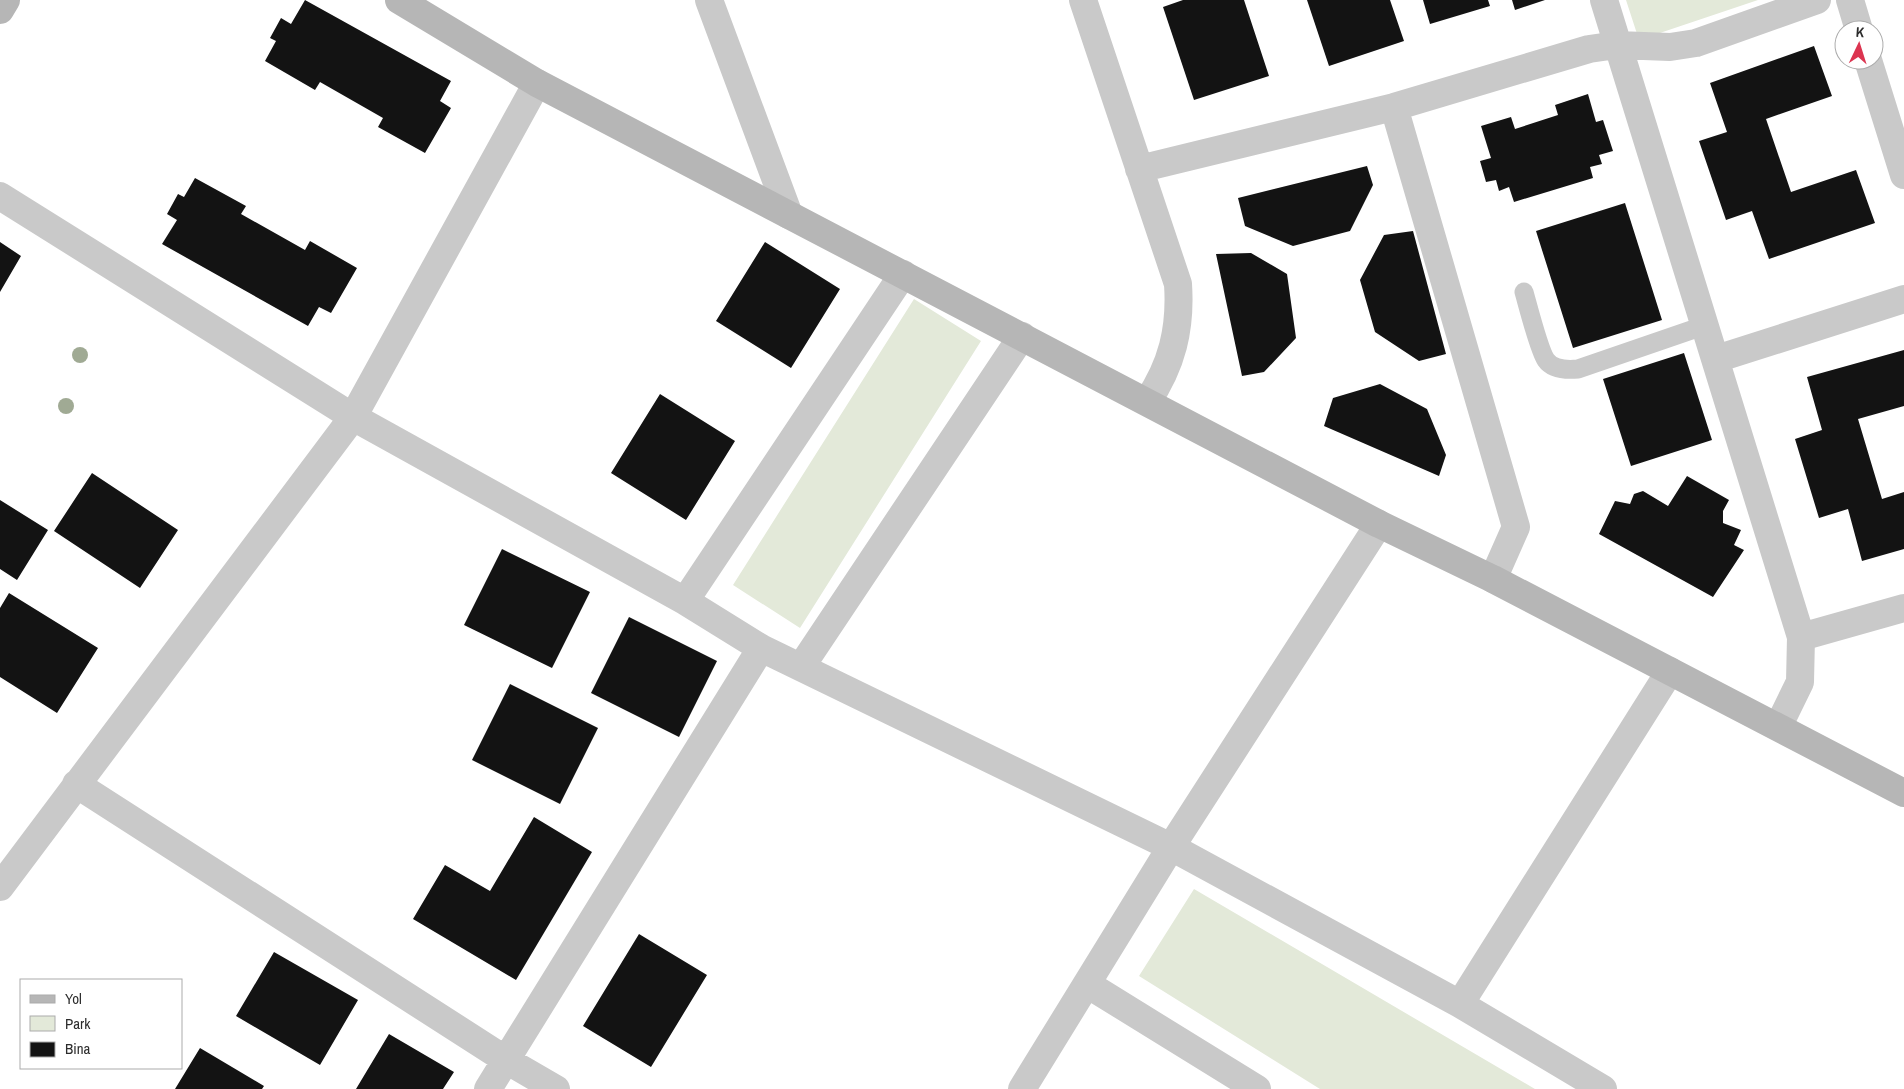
<svg xmlns="http://www.w3.org/2000/svg" width="1904" height="1089" font-family="'Archivo Narrow',sans-serif">
<style>
.green{fill:#e3e9d9}
.building{fill:#131313}
.lines{fill:none;stroke-linecap:round;stroke-linejoin:round}
.lane{stroke:#c9c9c9;stroke-width:19}
.street{stroke:#c9c9c9;stroke-width:28}
.secondary{stroke:#b6b6b6;stroke-width:28}
.tree{fill:#a0aa94}
</style>
<rect width="100%" height="100%" fill="#fff"/>
<path class="green" d="M1626 0H1758L1639 40Z
M914 299 981 341 800 628 733 585Z
M1194 889 1535 1089H1320L1139 976Z"/>
<path class="building" d="M305 0 451 81 440 101 451 108 425 153 378 127 383 118 320 82 315 90 265 61 276 41 270 38 281 18 291 24Z
M1183 0H1244L1269 76 1194 100 1163 7Z
M1307 0H1390L1404 41 1329 66Z
M1423 0H1488L1490 6 1430 24Z
M1512 0H1545L1515 10Z
M1814 46 1832 96 1766 119 1791 192 1856 170 1875 223 1769 259 1752 211 1726 220 1699 141 1727 132 1710 83Z
M1588 94 1596 122 1603 120 1613 151 1599 155 1602 164 1590 167 1593 178 1514 202 1509 187 1499 191 1496 180 1486 182 1480 161 1491 158 1481 126 1511 117 1515 129 1558 115 1555 105Z
M1367 166 1373 185 1350 231 1293 246 1245 226 1238 198Z
M195 178 246 206 241 214 305 250 310 241 357 268 331 313 319 307 308 326 162 244 177 220 167 214 178 194 184 197Z
M1625 203 1662 320 1573 348 1536 231Z
M1413 231 1446 354 1419 361 1375 332 1360 280 1384 235Z
M0 242 21 256 0 292Z
M765 242 840 289 791 368 716 321Z
M1251 253 1287 274 1296 338 1264 372 1242 376 1216 254Z
M1904 350V406L1858 419 1882 499 1904 492V549L1862 561 1848 509 1819 518 1795 439 1822 430 1807 377Z
M1684 353 1712 440 1631 466 1603 379Z
M1380 384 1427 409 1446 455 1439 476 1324 426 1333 398Z
M660 394 735 441 686 520 611 473Z
M92 473 178 530 140 588 54 531Z
M1687 476 1729 500 1723 511V523L1741 530 1734 545 1744 550 1713 597 1599 534 1615 501 1630 504 1634 494 1643 491 1668 506Z
M0 500 48 530 17 580 0 569Z
M502 549 590 592 552 668 464 625Z
M9 593 98 648 57 713 0 677V608Z
M629 617 717 661 679 737 591 693Z
M510 684 598 728 560 804 472 760Z
M534 817 592 852 516 980 413 919 445 865 490 891Z
M639 934 707 975 651 1067 583 1026Z
M274 952 358 1000 320 1065 236 1016Z
M389 1034 454 1072 443 1089H356Z
M200 1048 264 1086 262 1089H175Z"/>
<g class="lines">
<path class="lane" d="M1524 292C1528 306 1539 350 1546 360 1553 370 1567 370 1578 369L1706 325"/>
<path class="street" d="M709 0 789 215
M1083 0 1178 284C1181 329 1172 365 1147 402
M1604 0 1801 637 1904 608
M1850 0 1859 30
M1868 60 1904 175
M1394 107 1516 527 1493 579
M1139 169 1394 107 1589 49 1617 45 1670 47 1696 43 1817 0
M0 196 353 417 685 601 761 648 1171 847 1460 1004 1603 1089
M1716 359 1904 299
M685 601 903 274
M801 667 1022 336
M1778 727 1800 682 1801 637
M76 784 506 1060 556 1089
M0 887 353 417 537 83
M1087 984 1257 1089
M1460 1004 1670 671
M488 1089 761 648
M1022 1089 1171 847 1379 524"/>
<path class="secondary" d="M399 0 537 83 1379 524 1493 579 1904 793
M0 10 6 0"/>
</g>
<g class="tree">
<circle cx="80" cy="355" r="8"/>
<circle cx="66" cy="406" r="8"/>
</g>
<rect x="20" y="979" width="162" height="90" fill="#ffffff" stroke="#ababab"/>
<rect x="30" y="995" width="25" height="8" fill="#b6b6b6" stroke="#ababab"/>
<text x="65" y="1004" font-size="15" fill="#2c2c2c">Yol</text>
<rect x="30" y="1016" width="25" height="15" fill="#e3e9d9" stroke="#ababab"/>
<text x="65" y="1029" font-size="15" fill="#2c2c2c">Park</text>
<rect x="30" y="1042" width="25" height="15" fill="#131313" stroke="#ababab"/>
<text x="65" y="1054" font-size="15" fill="#2c2c2c">Bina</text>
<g transform="translate(1859 45) rotate(4)"><circle r="24" fill="#ffffff" stroke="#ababab"/>
<path d="M0-4L9 19L0 12L-9 19Z" fill="#dc3450"/>
<text y="-8" font-size="14" font-weight="bold" text-anchor="middle" fill="#2c2c2c">K</text>
</g>
</svg>
